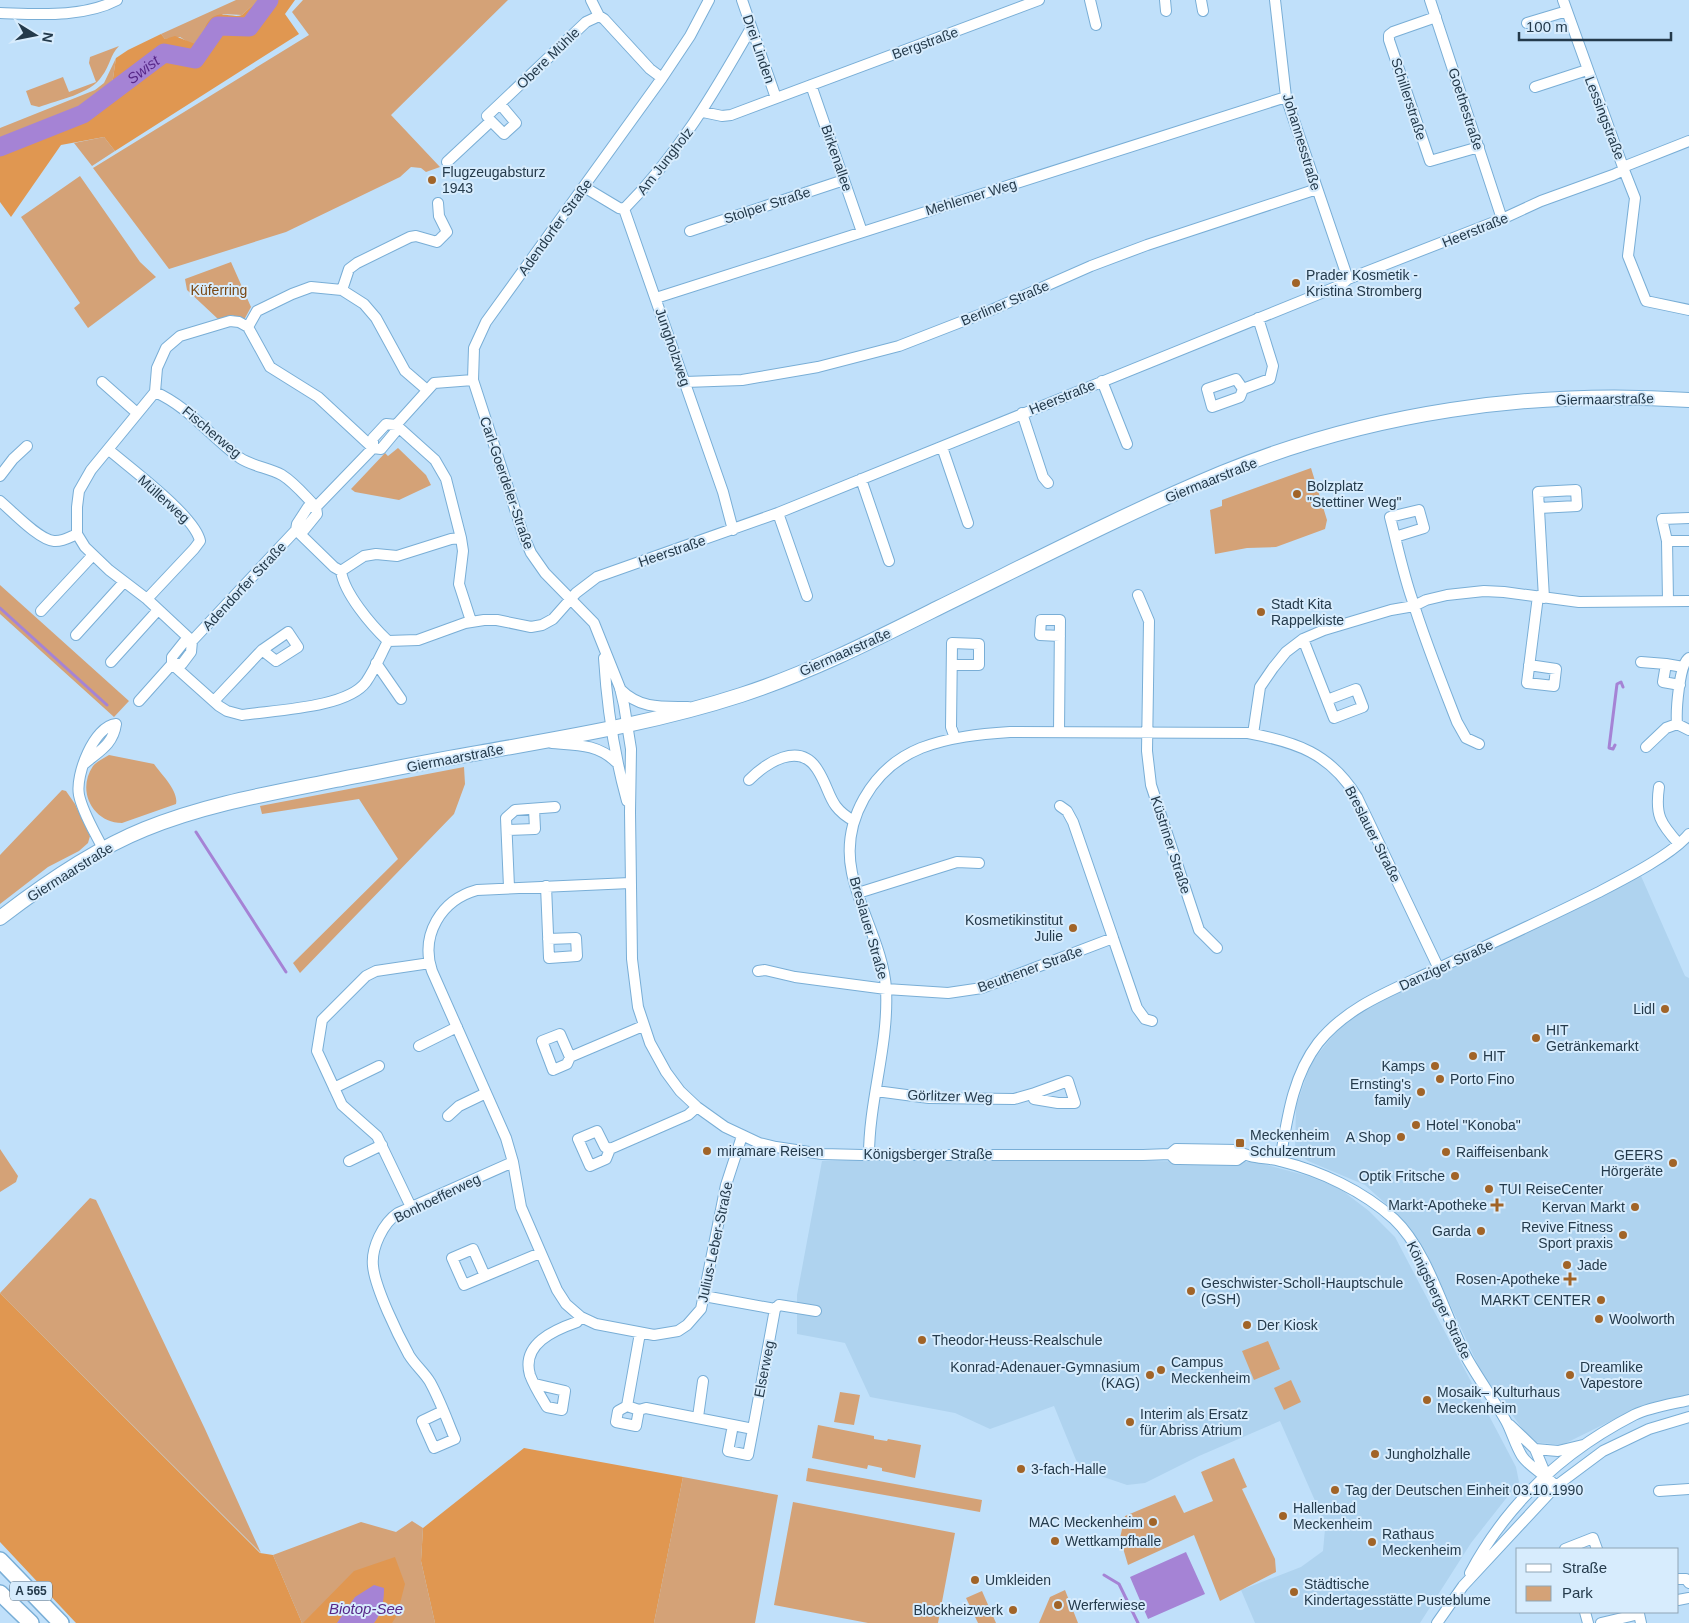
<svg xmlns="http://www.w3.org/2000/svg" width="1689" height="1623" font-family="Arial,sans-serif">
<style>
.built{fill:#afd3ef}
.green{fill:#d4a277}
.forest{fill:#e09751}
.water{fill:#a583d5}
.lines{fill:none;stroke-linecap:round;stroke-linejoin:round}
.stream{stroke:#a583d5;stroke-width:3}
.river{stroke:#a583d5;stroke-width:19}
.minor-casing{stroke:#79aed6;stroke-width:12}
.major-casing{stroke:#79aed6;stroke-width:16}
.highway-casing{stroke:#79aed6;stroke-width:18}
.minor{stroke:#fff;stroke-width:10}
.major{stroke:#fff;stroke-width:14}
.highway{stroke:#fff;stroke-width:15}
.poi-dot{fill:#a16428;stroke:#d7ecfd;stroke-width:2}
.labels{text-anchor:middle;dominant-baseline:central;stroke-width:4;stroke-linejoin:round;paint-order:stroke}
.shield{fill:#d7ecfd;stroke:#5a6f80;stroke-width:1}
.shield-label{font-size:12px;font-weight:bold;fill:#243a4b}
.street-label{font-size:14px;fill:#243a4b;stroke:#d7ecfd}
.poi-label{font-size:14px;fill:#243a4b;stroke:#d7ecfd;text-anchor:start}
.park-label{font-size:14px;fill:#794815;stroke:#d7ecfd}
.water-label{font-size:15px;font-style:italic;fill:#572788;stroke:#d7ecfd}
</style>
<rect width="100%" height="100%" fill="#c0e0fa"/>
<path class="built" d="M1641 876 1685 976 1689 978V1396L1641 1406 1562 1445 1532 1442 1481 1372 1427 1254 1397 1214 1365 1185 1308 1161 1295 1152 1296 1106 1311 1063 1346 1019 1376 1002 1455 966Z
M911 1159 1256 1162 1308 1176 1339 1188 1369 1211 1395 1237 1516 1467 1519 1482 1471 1543 1420 1623H1255L1241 1590 1301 1567 1323 1551 1325 1529 1321 1521 1323 1519 1280 1421 1199 1456 1145 1483 1127 1485 1086 1471 1076 1460 1054 1406 990 1429 955 1413 870 1397 845 1343 797 1334V1295L822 1161Z"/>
<path class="green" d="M236 0H258L242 15 223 14 202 33 199 41 195 44H191L180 37 165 39 161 34Z
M303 0H508L391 115 440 167 426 172 421 168 411 167 400 177 286 232 169 269 93 168 309 35 292 12Z
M119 46C110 55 110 66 102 76 91 94 58 100 39 107L31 105 26 91 63 77 69 92 96 82 89 63 90 57Z
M116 58 112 85 90 102 77 108 0 138V128L95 90 104 83Z
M104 137 115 151 92 166 74 143Z
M80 176 140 262 156 277 88 328 74 308 80 303 21 217Z
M231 262 251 307 244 320 232 315 218 319 187 290 185 279Z
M398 448 426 475 431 485 399 500 355 492 351 489 385 453 388 456Z
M1311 468 1327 520 1325 529 1276 547 1247 548 1215 554 1210 510 1222 506V500Z
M0 585 129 701 114 717 0 614Z
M109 755 154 764C161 774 179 791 176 804L122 823C93 823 76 791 93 766 96 762 104 758 109 755Z
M464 767 465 784 454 814 300 973 293 963 398 859 359 799 262 814 260 806Z
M62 790 66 791 75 804 90 836 88 843 79 851 48 867 0 904V855Z
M0 1149 18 1176 16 1182 0 1192Z
M90 1198 96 1200 205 1429 261 1553 0 1293Z
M1268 1341 1280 1369 1254 1380 1242 1351Z
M1291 1380 1301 1402 1284 1410 1274 1388Z
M840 1392 860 1395 854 1425 834 1422Z
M818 1425 874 1436V1439L887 1441 888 1439 921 1445 915 1478 882 1471V1468L868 1465 867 1469 812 1458Z
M1234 1458 1247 1487 1242 1489 1275 1559 1276 1572 1220 1601 1194 1535 1128 1565 1120 1538 1125 1516 1175 1495 1184 1513 1213 1501 1201 1472Z
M808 1468 982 1500 980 1512 806 1481Z
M683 1477 778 1495 755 1623H654Z
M793 1502 955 1533 938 1623H868L774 1605Z
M412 1521 423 1528 421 1561 435 1623H302L273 1555 361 1522 396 1532Z
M1065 1590 1078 1623H1039L1050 1597Z
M982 1591 996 1623H978L966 1598Z"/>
<path class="forest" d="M258 0H295L285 14 299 34 115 151 104 137 61 145 11 217 0 202V138L77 108 90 102 112 85 116 58 128 50 161 34 165 39 175 36 195 44C205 38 203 21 215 16 224 12 233 18 242 15Z
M0 1293 260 1553 273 1555 302 1623H76L0 1542Z
M524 1448 683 1477 654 1623H435L421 1561 423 1528Z
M395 1557 405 1584 397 1615 392 1623H374L380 1615 355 1597 337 1623H303L354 1571Z"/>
<path class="water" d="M1186 1552 1205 1594 1148 1619 1130 1577Z
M374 1585 384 1588C384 1602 382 1612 374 1623H337L355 1597Z"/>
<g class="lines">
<path class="stream" d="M0 608 107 705
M1615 745 1613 749 1609 748 1617 684 1621 682 1623 687
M196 832 286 972
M1104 1575 1119 1584 1138 1623"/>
<path class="river" id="s1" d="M0 147 83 114 164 53 195 59 218 26 249 27 269 0"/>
<g class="minor-casing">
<path id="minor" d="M591 0 599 16 604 19 650 69 662 78
M709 0 690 36 662 78 486 322 474 348 473 380 524 537 531 553 545 573 594 623 620 688 624 705 631 749 630 812 632 959 638 1007 650 1043 666 1072 680 1091 697 1107 725 1127 759 1143 776 1147 822 1154 862 1155H1143L1170 1154 1176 1149 1237 1150C1249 1159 1266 1157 1280 1161 1321 1171 1363 1191 1394 1219 1429 1252 1445 1318 1468 1360 1480 1381 1494 1400 1506 1421 1512 1432 1515 1445 1522 1456 1528 1466 1547 1476 1556 1486
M742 0 776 98
M1090 0 1096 25
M1165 0 1166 11
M1201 0 1203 11
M1275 0 1286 97 1348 279
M1430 0 1502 219
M1563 0 1623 167
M0 13C37 14 83 18 117 0
M1436 17 1393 32 1389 35V40L1430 161 1479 147
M1527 23 1567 11
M811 85 862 232
M1535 87 1587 70
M703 112 722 116 731 115 1039 0
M491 121 504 134 516 123 500 104
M447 162 491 121 487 116 586 22 599 16
M1624 170 1635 198 1628 256 1646 301 1689 310
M584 187 619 208 624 209
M624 209 723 492 733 530
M624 209C677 156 714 93 751 28
M690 231 844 180
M342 290 349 269 357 263 410 237 416 236 437 242 447 232 439 216 438 203
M656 298 1286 97
M248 327 257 311 292 294 311 287 342 290 364 304 376 318 405 371 427 390
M248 327 270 367 318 397 373 448
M1102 381 1127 444
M102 382 137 413
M685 382 742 380 818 367 899 346 989 311 1091 266 1147 245 1317 189
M1243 389 1236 379 1207 389 1212 407 1240 397 1243 389 1270 379 1273 366 1258 318
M155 392C189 407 210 436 240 458 252 466 269 468 282 475 295 483 305 496 316 507
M1022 413 1043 477 1048 483
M396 425 435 460 446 479 461 538 463 551 459 584 471 621
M942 447 968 523
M373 448 381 449 396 431V425L434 383 473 380
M109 450C130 468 195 516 200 541L194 549 147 599
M0 476 13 459 27 446
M861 479 889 561
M0 501C12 511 39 540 54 541 62 542 70 537 77 534
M1539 508 1577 506 1576 490 1538 492 1544 598
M778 513 807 596
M296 530 334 567 341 571C344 593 371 625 388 641
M296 530H304L317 514 316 507
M1395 537 1424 528 1419 510 1390 517C1397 544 1403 573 1412 599 1425 641 1441 681 1457 722L1466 738 1479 744
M1667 541H1689
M341 571 364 556 376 554 397 556 451 539 461 538
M1138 595 1149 621 1147 751 1151 785 1199 930 1217 948
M1668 601 1667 541 1662 519 1689 518
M41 611 93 555
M76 635 124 582
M1303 639 1334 718 1363 707 1356 689 1327 700
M192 641 147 599 109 570 85 547 77 534V507L79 491 91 470 155 392 157 368 166 348 180 336 230 321 239 322 248 327
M388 641 418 640 465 623 484 620H497L531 627 542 625 553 619 576 593 597 577 778 513 1341 285 1348 279 1502 219 1541 201 1613 175 1624 170 1623 167 1689 141
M604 658C607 707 614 754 627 801
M1689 658C1679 664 1676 711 1677 724L1689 730
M111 662 158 610
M1641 662 1666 664
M376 663 401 699
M172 664 219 706 227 711 242 715C275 710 347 708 366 682 375 669 381 654 388 641
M172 664H182L191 652 192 641
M952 665H979V644L952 643 951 727 955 738
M1529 665 1556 669 1554 686 1527 683 1538 596
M1680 685 1663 682 1666 664 1683 667
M620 689C640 709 661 707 688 707
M139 701 172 664V657L184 642 192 641 296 530 297 524 308 507H316L373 448V438L386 424 396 425
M214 701 262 650 288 632 298 647 276 661 262 650
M1059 732 1060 620H1041L1040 635 1060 636
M1253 734 1260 687 1273 668 1286 652 1303 639 1324 630 1391 610 1414 606 1426 600 1447 595 1484 591 1504 592 1579 602 1689 601
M552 743C577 745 598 744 616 762
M1646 747 1666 728 1677 724
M84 764C99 751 113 745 116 724 94 726 75 775 79 795 83 814 95 832 103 849
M749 780C766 763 799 741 817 769 832 792 827 806 854 821
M1659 787C1655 815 1660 823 1679 844
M1060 806 1067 811 1073 822 1113 938
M507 830 535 829 534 809
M630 883 477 890C441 900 420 935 432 971L506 1138 513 1162 521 1207 557 1290 566 1304 581 1317 596 1324 654 1335 678 1331 687 1325 701 1309 726 1185 742 1136
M546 886 549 958 577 956 576 938 548 939
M509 887 506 818 515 810 555 807
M858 893 957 862 979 863
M758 971 765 970 795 977 886 989 948 993 982 988 1113 938 1137 1008 1145 1019 1152 1021
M419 1046 457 1027
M570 1057 560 1034 542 1041 553 1070 567 1064 570 1057 643 1026
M334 1088 379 1066
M876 1091 929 1098 1014 1099 1035 1093 1034 1099 1058 1103H1075L1068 1081 1035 1093
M448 1116 459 1106 486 1093
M610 1149 605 1147 597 1131 578 1139 590 1166 606 1159 610 1149 688 1115 697 1107
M1170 1154 1175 1159H1179L1237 1160 1244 1155
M869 1155C869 1100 889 1045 886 989 884 951 860 911 852 873 841 821 872 768 921 748 950 737 980 734 1010 732L1248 733C1296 742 1330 753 1357 797L1439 969
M349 1161 382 1145
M1280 1161C1287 1120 1292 1077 1318 1043 1349 1004 1396 989 1439 968 1492 943 1545 919 1597 893 1622 880 1672 855 1689 834
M411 1207 377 1136 342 1105 317 1051 322 1020 366 976 376 971 430 963
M485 1276 473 1249 452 1258 464 1285 540 1253
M704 1296 775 1309 779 1305 816 1311
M535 1384 565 1391 562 1410 547 1407C541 1397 534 1386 530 1375 521 1344 554 1330 577 1322L581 1317
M627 1406 639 1410 636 1426 616 1422 618 1411 627 1406 640 1333
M639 1410 646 1408 733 1425 728 1451 748 1455 753 1429 733 1425
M443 1411 422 1421 434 1448 455 1439C447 1420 440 1400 430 1382 424 1372 415 1365 409 1355 398 1335 375 1288 373 1266 371 1248 383 1223 398 1213L513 1162
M698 1417 703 1381
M1510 1425 1535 1449 1545 1473
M753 1429 775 1309
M1535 1449 1558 1451 1583 1445
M1659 1491 1689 1489
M1565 1549 1593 1538 1597 1549
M1470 1573C1507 1504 1564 1451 1634 1415 1650 1407 1672 1404 1689 1400
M1678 1579H1686L1689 1583
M1678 1600 1689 1598
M1585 1612 1588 1623
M1437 1623 1463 1586 1556 1486 1603 1451 1649 1429 1689 1417
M1601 1623 1639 1614 1641 1623"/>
</g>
<g class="major-casing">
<path id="major" d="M0 918C44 884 93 850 145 829 206 804 272 793 336 780 383 771 430 761 478 753 566 737 655 723 741 695 809 673 874 640 938 608 1032 562 1126 513 1222 473 1368 413 1532 389 1689 400"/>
</g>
<g class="highway-casing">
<path id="highway" d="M0 1560 61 1623
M0 1593 31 1623"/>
</g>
<use href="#minor" class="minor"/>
<use href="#major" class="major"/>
<use href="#highway" class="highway"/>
</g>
<g class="poi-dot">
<circle cx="432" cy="180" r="5"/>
<circle cx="1296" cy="283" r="5"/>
<circle cx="1297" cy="494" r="5"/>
<circle cx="1261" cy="612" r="5"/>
<circle cx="1073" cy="928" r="5"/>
<circle cx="1665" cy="1009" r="5"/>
<circle cx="1536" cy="1038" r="5"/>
<circle cx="1473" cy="1056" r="5"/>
<circle cx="1435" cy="1066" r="5"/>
<circle cx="1440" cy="1079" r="5"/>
<circle cx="1421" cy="1092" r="5"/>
<circle cx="1416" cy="1125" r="5"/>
<circle cx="1401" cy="1137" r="5"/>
<rect x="1235" y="1138" width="10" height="10" rx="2.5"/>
<circle cx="707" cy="1151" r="5"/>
<circle cx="1446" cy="1152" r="5"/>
<circle cx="1673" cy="1163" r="5"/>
<circle cx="1455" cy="1176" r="5"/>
<circle cx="1489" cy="1189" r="5"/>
<path d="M1494.5 1197.5h5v5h5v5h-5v5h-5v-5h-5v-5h5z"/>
<circle cx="1635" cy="1207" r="5"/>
<circle cx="1481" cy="1231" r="5"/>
<circle cx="1623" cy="1235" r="5"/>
<circle cx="1567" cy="1265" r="5"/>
<path d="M1567.5 1271.5h5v5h5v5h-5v5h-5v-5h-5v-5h5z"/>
<circle cx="1191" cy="1291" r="5"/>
<circle cx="1601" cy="1300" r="5"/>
<circle cx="1599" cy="1319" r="5"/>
<circle cx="1247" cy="1325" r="5"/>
<circle cx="922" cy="1340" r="5"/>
<circle cx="1161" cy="1370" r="5"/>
<circle cx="1150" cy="1375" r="5"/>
<circle cx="1570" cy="1375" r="5"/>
<circle cx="1427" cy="1400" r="5"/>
<circle cx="1130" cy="1422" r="5"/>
<circle cx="1375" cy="1454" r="5"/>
<circle cx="1021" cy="1469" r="5"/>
<circle cx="1335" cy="1490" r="5"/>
<circle cx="1283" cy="1516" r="5"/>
<circle cx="1153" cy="1522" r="5"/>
<circle cx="1055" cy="1541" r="5"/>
<circle cx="1372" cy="1542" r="5"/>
<circle cx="975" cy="1580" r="5"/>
<circle cx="1294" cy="1592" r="5"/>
<circle cx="1058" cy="1605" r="5"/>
<circle cx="1013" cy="1610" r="5"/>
</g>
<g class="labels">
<rect class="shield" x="10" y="1581.5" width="42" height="19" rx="4"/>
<g class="shield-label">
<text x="31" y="1591">A 565</text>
</g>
<g class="street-label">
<text transform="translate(925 43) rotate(-20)">Bergstraße</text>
<text transform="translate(759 49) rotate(71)">Drei Linden</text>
<text transform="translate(548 58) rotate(-44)">Obere Mühle</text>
<text transform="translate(1409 99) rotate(72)">Schillerstraße</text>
<text transform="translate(1466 109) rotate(72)">Goethestraße</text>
<text transform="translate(1605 118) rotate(69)">Lessingstraße</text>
<text transform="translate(1302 142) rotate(73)">Johannesstraße</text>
<text transform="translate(837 158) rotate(71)">Birkenallee</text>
<text transform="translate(665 161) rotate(-52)">Am Jungholz</text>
<text transform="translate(971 197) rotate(-17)">Mehlemer Weg</text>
<text transform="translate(767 205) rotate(-18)">Stolper Straße</text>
<text transform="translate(555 227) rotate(-54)">Adendorfer Straße</text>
<text transform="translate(1475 230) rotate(-22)">Heerstraße</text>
<text transform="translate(1005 303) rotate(-23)">Berliner Straße</text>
<text transform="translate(673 347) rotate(71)">Jungholzweg</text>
<text transform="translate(1062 397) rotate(-22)">Heerstraße</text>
<text transform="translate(1605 399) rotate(-1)">Giermaarstraße</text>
<text transform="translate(212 432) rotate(40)">Fischerweg</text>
<text transform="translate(1211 480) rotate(-22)">Giermaarstraße</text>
<text transform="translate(507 483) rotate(71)">Carl-Goerdeler-Straße</text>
<text transform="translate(164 499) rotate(42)">Müllerweg</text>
<text transform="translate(672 551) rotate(-19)">Heerstraße</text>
<text transform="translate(244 586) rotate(-47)">Adendorfer Straße</text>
<text transform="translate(845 652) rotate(-24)">Giermaarstraße</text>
<text transform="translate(455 758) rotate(-11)">Giermaarstraße</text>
<text transform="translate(1373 834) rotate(63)">Breslauer Straße</text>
<text transform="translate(1171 845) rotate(72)">Küstriner Straße</text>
<text transform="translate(70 872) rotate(-32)">Giermaarstraße</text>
<text transform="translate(869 928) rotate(74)">Breslauer Straße</text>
<text transform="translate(1446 965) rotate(-25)">Danziger Straße</text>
<text transform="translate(1030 969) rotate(-20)">Beuthener Straße</text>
<text transform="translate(950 1096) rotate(2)">Görlitzer Weg</text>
<text x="928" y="1154">Königsberger Straße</text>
<text transform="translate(437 1198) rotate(-26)">Bonhoefferweg</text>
<text transform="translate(715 1242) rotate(-78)">Julius-Leber-Straße</text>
<text transform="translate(1439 1300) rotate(64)">Königsberger Straße</text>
<text transform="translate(764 1369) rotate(-79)">Elserweg</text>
</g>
<g class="poi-label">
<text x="442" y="172">Flugzeugabsturz<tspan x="442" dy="16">1943</tspan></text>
<text x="1306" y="275">Prader Kosmetik -<tspan x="1306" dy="16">Kristina Stromberg</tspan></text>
<text x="1307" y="486">Bolzplatz<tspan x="1307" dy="16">"Stettiner Weg"</tspan></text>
<text x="1271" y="604">Stadt Kita<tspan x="1271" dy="16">Rappelkiste</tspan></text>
<text x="1063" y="920" text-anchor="end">Kosmetikinstitut<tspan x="1063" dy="16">Julie</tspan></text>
<text x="1655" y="1009" text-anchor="end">Lidl</text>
<text x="1546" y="1030">HIT<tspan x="1546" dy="16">Getränkemarkt</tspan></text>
<text x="1483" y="1056">HIT</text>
<text x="1425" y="1066" text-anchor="end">Kamps</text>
<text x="1450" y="1079">Porto Fino</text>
<text x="1411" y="1084" text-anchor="end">Ernsting's<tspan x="1411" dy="16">family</tspan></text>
<text x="1426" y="1125">Hotel "Konoba"</text>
<text x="1250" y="1135">Meckenheim<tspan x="1250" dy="16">Schulzentrum</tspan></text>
<text x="1391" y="1137" text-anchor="end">A Shop</text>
<text x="717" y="1151">miramare Reisen</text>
<text x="1456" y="1152">Raiffeisenbank</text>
<text x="1663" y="1155" text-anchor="end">GEERS<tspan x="1663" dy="16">Hörgeräte</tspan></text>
<text x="1445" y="1176" text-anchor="end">Optik Fritsche</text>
<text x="1499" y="1189">TUI ReiseCenter</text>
<text x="1487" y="1205" text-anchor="end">Markt-Apotheke</text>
<text x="1625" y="1207" text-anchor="end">Kervan Markt</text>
<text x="1613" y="1227" text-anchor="end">Revive Fitness<tspan x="1613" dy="16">Sport praxis</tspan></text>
<text x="1471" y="1231" text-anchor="end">Garda</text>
<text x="1577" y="1265">Jade</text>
<text x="1560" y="1279" text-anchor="end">Rosen-Apotheke</text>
<text x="1201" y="1283">Geschwister-Scholl-Hauptschule<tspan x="1201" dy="16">(GSH)</tspan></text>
<text x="1591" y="1300" text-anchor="end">MARKT CENTER</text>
<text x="1609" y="1319">Woolworth</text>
<text x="1257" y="1325">Der Kiosk</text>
<text x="932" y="1340">Theodor-Heuss-Realschule</text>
<text x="1171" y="1362">Campus<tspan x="1171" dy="16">Meckenheim</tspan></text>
<text x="1140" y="1367" text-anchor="end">Konrad-Adenauer-Gymnasium<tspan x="1140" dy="16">(KAG)</tspan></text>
<text x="1580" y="1367">Dreamlike<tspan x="1580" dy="16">Vapestore</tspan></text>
<text x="1437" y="1392">Mosaik– Kulturhaus<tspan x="1437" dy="16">Meckenheim</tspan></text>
<text x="1140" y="1414">Interim als Ersatz<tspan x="1140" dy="16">für Abriss Atrium</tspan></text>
<text x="1385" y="1454">Jungholzhalle</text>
<text x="1031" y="1469">3-fach-Halle</text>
<text x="1345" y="1490">Tag der Deutschen Einheit 03.10.1990</text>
<text x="1293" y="1508">Hallenbad<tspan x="1293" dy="16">Meckenheim</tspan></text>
<text x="1143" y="1522" text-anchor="end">MAC Meckenheim</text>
<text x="1382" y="1534">Rathaus<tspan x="1382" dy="16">Meckenheim</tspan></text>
<text x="1065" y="1541">Wettkampfhalle</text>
<text x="985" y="1580">Umkleiden</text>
<text x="1304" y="1584">Städtische<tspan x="1304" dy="16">Kindertagesstätte Pusteblume</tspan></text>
<text x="1068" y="1605">Werferwiese</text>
<text x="1003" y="1610" text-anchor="end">Blockheizwerk</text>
</g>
<g class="park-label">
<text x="219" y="290">Küferring</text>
</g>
<g class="water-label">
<text stroke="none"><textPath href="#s1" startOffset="164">Swist</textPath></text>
<text x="366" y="1608">Biotop-See</text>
</g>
</g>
<rect x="1516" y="1548" width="162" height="65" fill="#d7ecfd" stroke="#8fa5b6"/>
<rect x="1526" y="1564" width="25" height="8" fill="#ffffff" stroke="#8fa5b6"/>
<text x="1562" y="1573" font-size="15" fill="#243a4b">Straße</text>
<rect x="1526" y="1586" width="25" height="15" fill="#d4a277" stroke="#8fa5b6"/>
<text x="1562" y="1598" font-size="15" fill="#243a4b">Park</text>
<g transform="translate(35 35) rotate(100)" stroke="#d7ecfd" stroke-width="4" paint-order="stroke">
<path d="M0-4L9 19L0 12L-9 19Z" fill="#243a4b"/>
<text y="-8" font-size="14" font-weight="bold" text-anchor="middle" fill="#243a4b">N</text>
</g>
<path d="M1519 32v8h152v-8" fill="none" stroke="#243a4b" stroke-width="2.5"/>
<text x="1526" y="32" font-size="15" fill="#243a4b" stroke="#d7ecfd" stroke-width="4" paint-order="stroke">100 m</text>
</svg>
